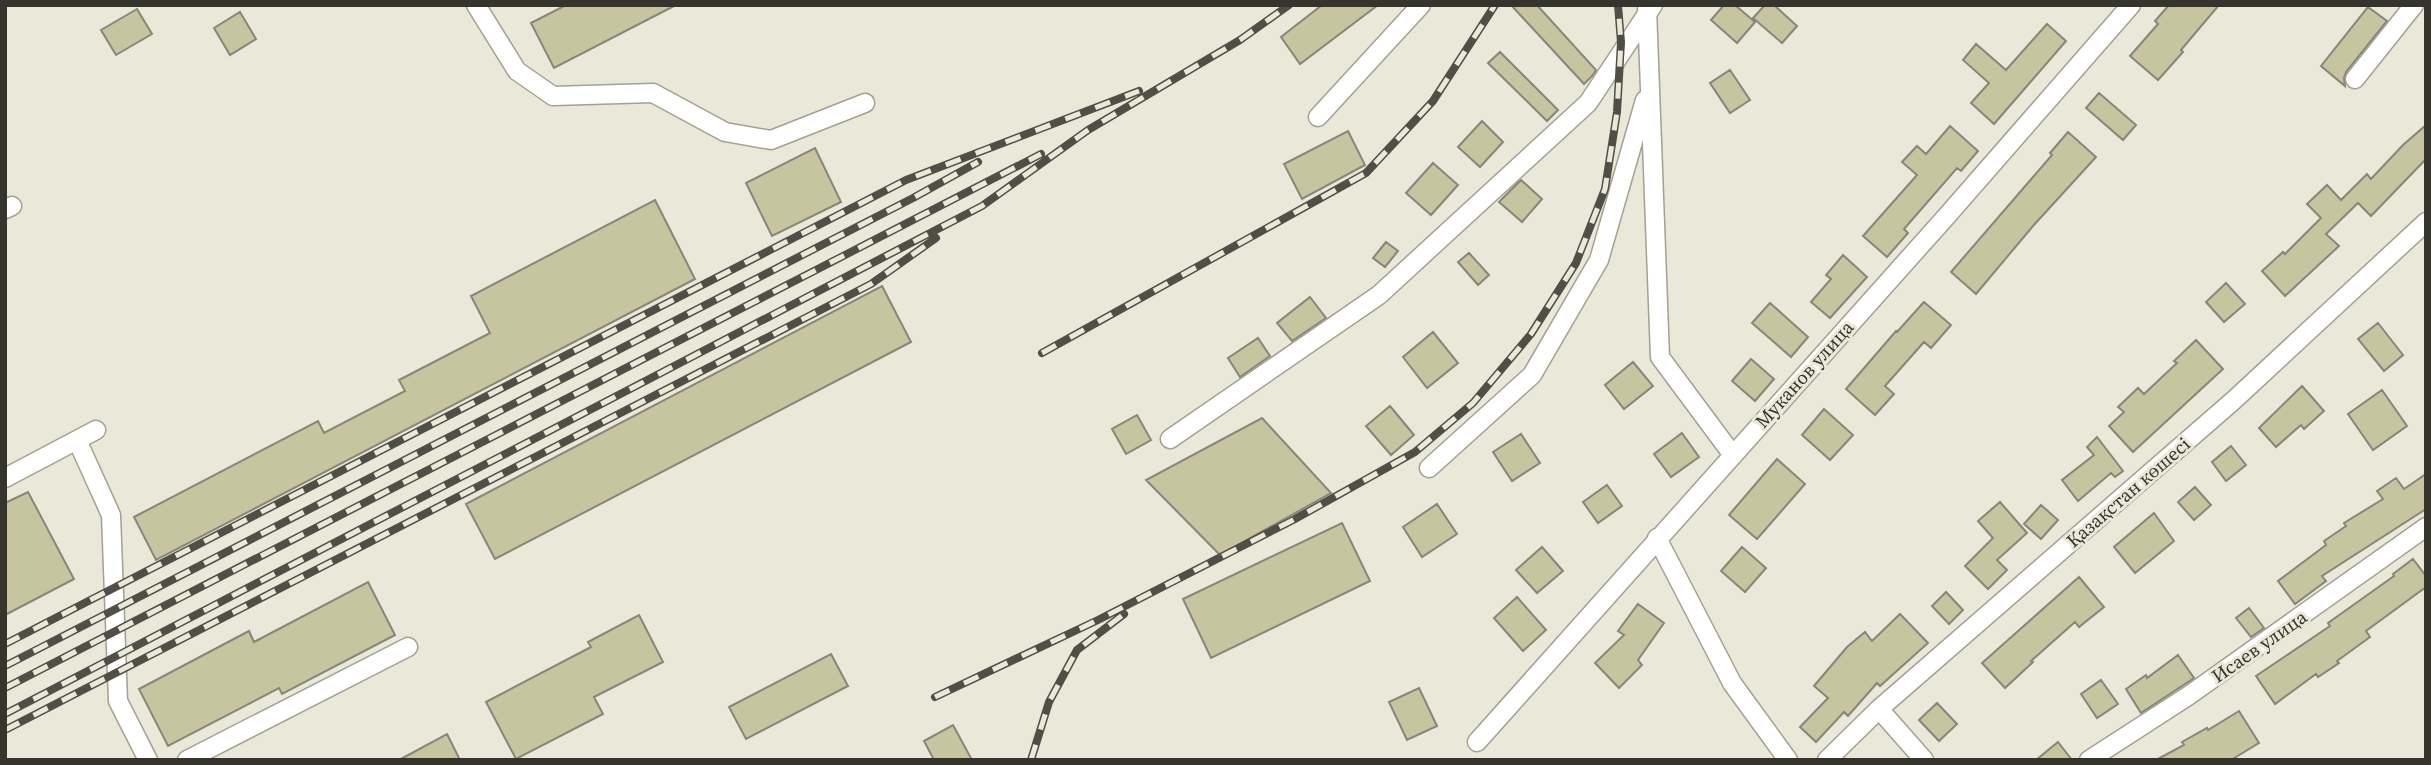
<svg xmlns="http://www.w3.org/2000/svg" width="2431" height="765" font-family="'Source Serif 4',serif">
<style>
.building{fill:#c7c4a0;stroke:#878677;stroke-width:2}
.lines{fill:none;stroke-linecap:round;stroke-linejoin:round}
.minor-casing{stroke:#a2a192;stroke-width:21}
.minor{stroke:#fff;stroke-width:18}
.rail-casing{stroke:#4f4f47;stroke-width:8}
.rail{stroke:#eae9d9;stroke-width:5;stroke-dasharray:16;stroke-linecap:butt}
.labels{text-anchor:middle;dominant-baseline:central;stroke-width:6;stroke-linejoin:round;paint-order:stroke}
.street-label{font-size:19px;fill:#35352e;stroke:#eae9d9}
</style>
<rect width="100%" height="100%" fill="#eae9d9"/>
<path class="building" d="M566 5H676L554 68 531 23Z
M1322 5H1378L1300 64 1281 37Z
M1511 5H1537L1596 70 1593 75 1584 84Z
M1724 5H1735L1755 22 1737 43 1711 20Z
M1765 5H1774L1797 26 1782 43 1753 18Z
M2169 5H2219L2181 50 2183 52 2158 80 2130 56 2158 24 2155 21Z
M2368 7 2387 21 2346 72 2344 78 2345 86 2321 66Z
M137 9 152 34 116 55 101 30Z
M240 12 256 39 230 55 214 28Z
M2047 24 2066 41 1994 124 1971 103 1989 83 1963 60 1976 44 2006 70Z
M1500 52 1558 110 1547 121 1488 63Z
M1730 70 1750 100 1730 113 1710 83Z
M2099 93 2136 125 2123 140 2086 108Z
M1482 121 1503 142 1480 167 1458 147Z
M2426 125V159L2371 216 2358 203 2326 234 2339 246 2285 296 2262 271 2283 252 2285 254 2321 218 2307 204 2327 185 2341 200 2367 174 2371 179 2403 145Z
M1950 126 1978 151 1961 171 1957 168 1904 229 1908 233 1887 257 1863 236 1917 175 1902 162 1917 146 1926 154Z
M1348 131 1365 165 1302 199 1284 164Z
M2068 132 2096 157 2033 226 1976 294 1951 272 2052 155 2050 153Z
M815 148 841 202 772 236 746 183Z
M1433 163 1458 185 1431 215 1406 193Z
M1521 180 1542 199 1522 222 1499 202Z
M655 200 695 279 156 560 134 517 318 421 324 433 405 391 399 380 490 333 471 296Z
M1386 242 1398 251 1385 267 1373 258Z
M1469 253 1489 275 1478 285 1458 262Z
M1843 255 1867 277 1830 318 1811 302 1831 279 1826 275Z
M2226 283 2245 304 2224 322 2206 302Z
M882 286 911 342 495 559 466 504Z
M1310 297 1326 318 1292 341 1277 323Z
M1924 302 1951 325 1931 348 1924 342 1885 386 1894 394 1875 415 1846 389 1896 331 1897 332Z
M1770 303 1808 337 1791 357 1752 323Z
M2378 323 2403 355 2384 371 2358 339Z
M1433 332 1458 363 1427 388 1403 357Z
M1258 338 1270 356 1240 377 1228 358Z
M2196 340 2223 369 2133 452 2109 426 2124 412 2118 407 2138 388 2144 394 2177 363 2174 361Z
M1751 359 1774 379 1755 401 1732 381Z
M1633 362 1653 386 1624 409 1605 385Z
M2302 386 2324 411 2304 429 2301 425 2276 447 2259 428Z
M2382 390 2407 426 2373 450 2348 414Z
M1390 406 1414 435 1391 455 1366 426Z
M1824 409 1853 435 1830 460 1802 435Z
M1137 415 1151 440 1126 454 1112 429Z
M1262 418 1331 493 1220 555 1146 480Z
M1682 433 1699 457 1671 477 1654 454Z
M1521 434 1540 463 1512 481 1493 452Z
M2097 437 2123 471 2115 477 2111 473 2078 501 2062 480 2094 455 2087 447Z
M2231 446 2246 465 2226 481 2212 462Z
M1777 459 1805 484 1757 539 1729 515Z
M2426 474V509L2322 576 2326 581 2295 604 2278 581 2326 545 2324 541 2346 526 2344 523 2383 499 2377 491 2396 478 2404 489Z
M1607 485 1622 506 1598 523 1583 502Z
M2195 487 2211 505 2194 520 2178 502Z
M28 492 74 579 5 615V503Z
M2000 502 2027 533 1997 560 2007 570 1988 589 1965 566 1993 538 1978 521Z
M1437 504 1457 534 1422 557 1403 527Z
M2041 505 2058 520 2041 539 2024 524Z
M2154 513 2174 541 2135 573 2114 547Z
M1342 523 1370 581 1211 658 1183 599Z
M1542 547 1563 571 1537 593 1516 570Z
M1742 547 1766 568 1745 592 1721 571Z
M2413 559 2426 576V587L2366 631 2370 637 2337 661 2339 663 2318 677 2316 674 2275 704 2256 676 2330 626 2328 623 2394 576 2393 574Z
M2079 577 2104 607 2079 627 2075 622 2031 661 2033 662 2005 688 1982 663Z
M368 582 395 635 282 694 279 688 168 746 139 689 249 631 254 642Z
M1946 592 1963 610 1949 624 1932 606Z
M1517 597 1546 630 1523 651 1494 618Z
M1638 604 1664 623 1638 660 1642 665 1619 688 1595 663 1624 635 1618 631Z
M2249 608 2264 628 2251 637 2236 618Z
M1900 614 1928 643 1880 686 1877 683 1848 716 1844 712 1816 742 1800 727 1828 698 1814 686 1847 647 1865 632 1872 641Z
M639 615 663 662 594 697 603 714 516 759 486 702 591 647 588 642Z
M831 654 848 686 746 739 729 707Z
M2178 655 2194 678 2141 713 2126 689 2146 675 2147 678Z
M2101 680 2118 704 2097 718 2081 694Z
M1419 688 1437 726 1407 740 1389 702Z
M1937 703 1957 724 1939 741 1919 720Z
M2239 711 2259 743 2231 760H2156L2184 745 2182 742 2207 728 2208 730Z
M953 725 972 760H934L924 741Z
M447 734 460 760H399Z
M2058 742 2072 760H2036Z"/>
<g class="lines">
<g class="minor-casing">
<path id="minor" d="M476 5 517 71 553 96 653 93 725 132 771 140 865 103
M1647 9 1660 357 1732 454
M2355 79 2414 5
M1318 117 1421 5
M5 209 12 206
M1170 439 1379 295 1588 103 1653 5
M77 440 111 515 118 701 148 760
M1429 468 1532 375 1599 260 1645 100
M5 478 96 430
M1657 538 1732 683 1788 760
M1879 709 1924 760
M1477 742 1945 218 2131 5
M187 760 408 647
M1827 760 1879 709 2234 400 2426 222
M2089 760 2188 696 2426 527"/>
</g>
<use href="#minor" class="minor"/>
<g class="rail-casing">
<path id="rail" d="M1042 353 1366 173 1433 101 1495 5
M5 644 906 180 1139 91
M5 666 913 198 978 162
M5 688 1041 154
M935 697 1098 620 1295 519 1415 452 1473 403 1531 334 1576 263 1605 189 1617 112 1621 42 1618 5
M5 714 982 206 1088 130 1240 40 1289 5
M5 730 871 284 936 238
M1031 760 1049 702 1077 650 1124 614"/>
</g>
<use href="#rail" class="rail"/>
</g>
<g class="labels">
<g class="street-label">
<text transform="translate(1804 374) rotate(-48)">Муканов улица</text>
<text transform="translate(2128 492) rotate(-41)">Қазақстан көшесі</text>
<text transform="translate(2259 646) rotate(-35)">Исаев улица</text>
</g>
</g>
<rect width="2431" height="765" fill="none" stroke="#35352e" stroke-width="14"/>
</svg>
